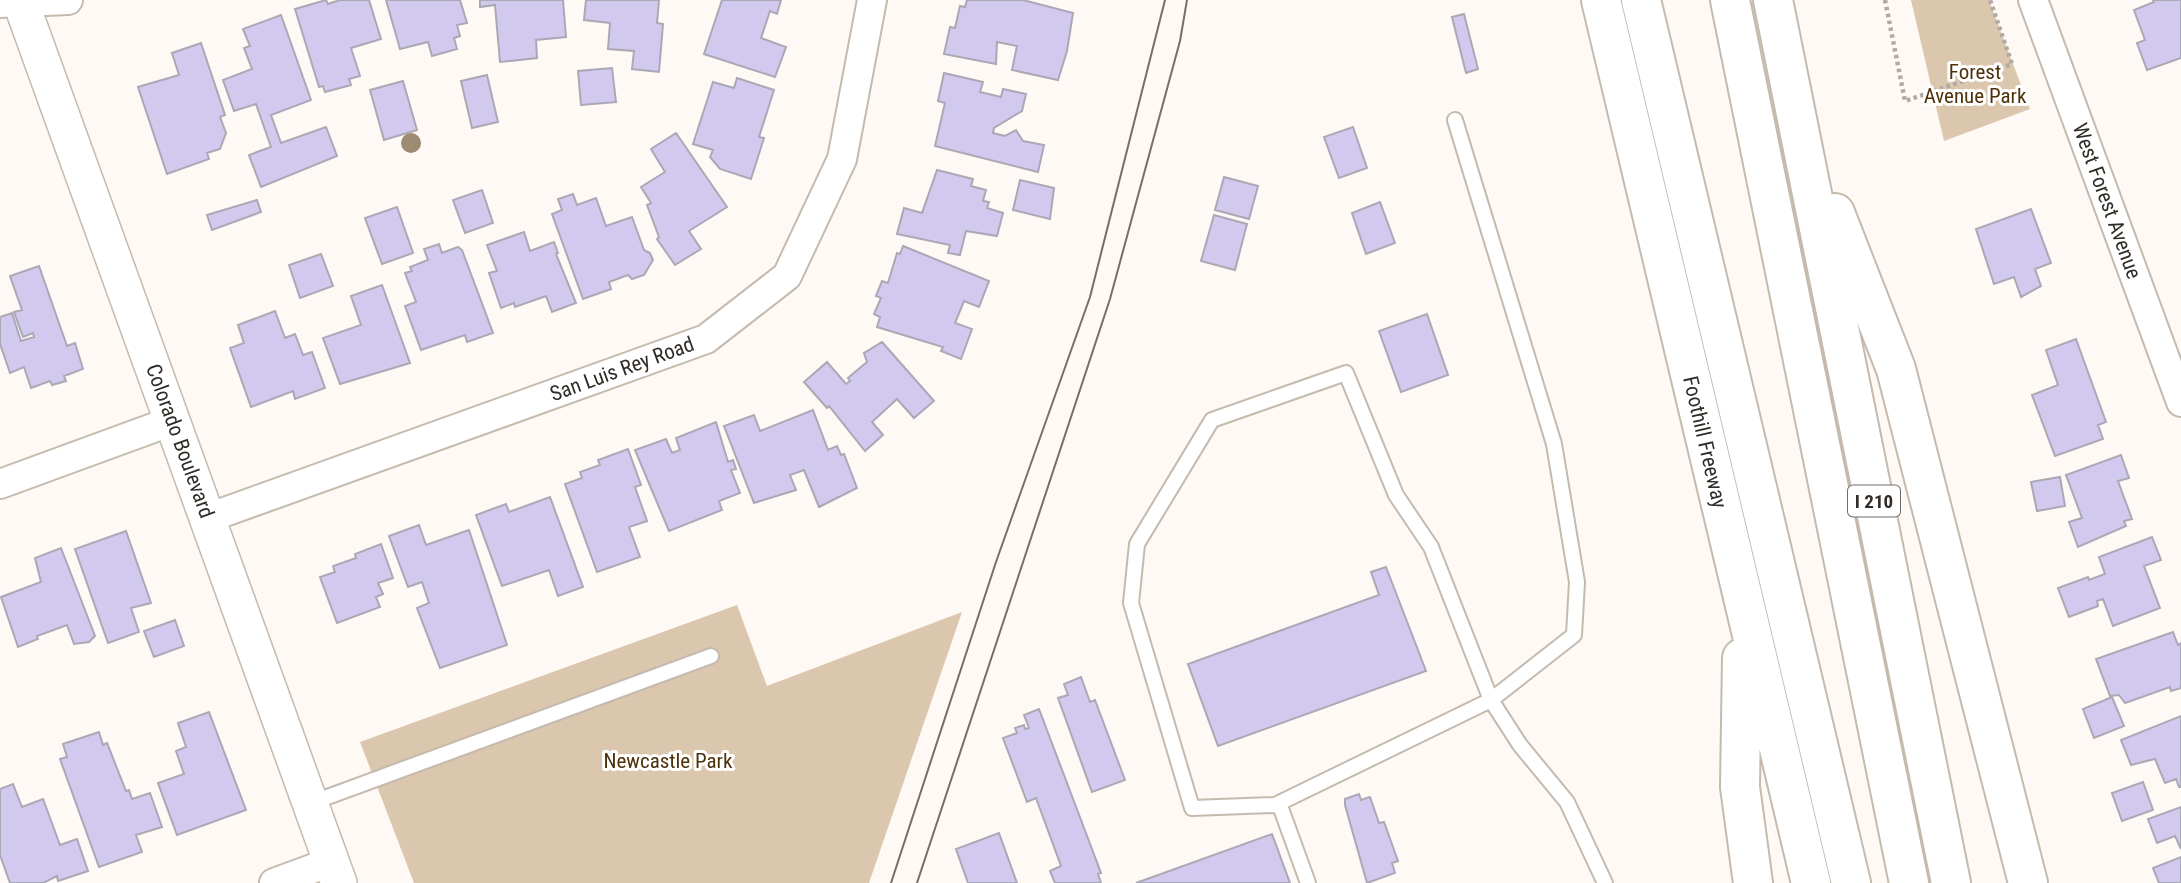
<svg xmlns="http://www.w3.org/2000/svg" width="2181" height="883" font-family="'Roboto Condensed',sans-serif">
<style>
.green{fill:#dbc6ae}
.building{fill:#d2c9ef;stroke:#aba8b6;stroke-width:2}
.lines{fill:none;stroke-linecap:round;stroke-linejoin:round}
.service-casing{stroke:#c5baae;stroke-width:18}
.minor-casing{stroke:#c5baae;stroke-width:32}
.tertiary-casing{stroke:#c5baae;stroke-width:38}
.motorway-casing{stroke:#c5baae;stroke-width:42}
.path{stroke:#afaaa5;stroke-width:4.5;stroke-dasharray:3.5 3.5;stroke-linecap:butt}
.service{stroke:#fff;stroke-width:14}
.minor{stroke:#fff;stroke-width:28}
.tertiary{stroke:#fff;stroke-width:35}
.motorway{stroke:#fff;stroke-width:38}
.tram{stroke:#736f6a;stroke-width:2}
.tree{fill:#9d8b73}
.labels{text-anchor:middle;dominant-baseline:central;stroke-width:6;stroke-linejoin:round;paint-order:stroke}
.shield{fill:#fff;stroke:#6e6b68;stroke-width:2}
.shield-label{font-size:19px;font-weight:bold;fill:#302c27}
.park-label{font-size:21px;fill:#4d3109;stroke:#fff}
.street-label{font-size:21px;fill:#302c27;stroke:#fff}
</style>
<rect width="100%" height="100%" fill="#fef9f4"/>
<path class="green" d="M1911 0H1989L2030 109 1944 141Z
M737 605 767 686 962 612 869 883H414L360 742Z"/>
<path class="building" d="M326 0 328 4 340 0H369L381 39 351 48 360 76 349 79 351 85 325 92 323 86 319 87 295 9Z
M386 0H460L467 23 457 25 460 36 454 38 457 49 432 56 428 42 400 49Z
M480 0H563L566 37 536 40 537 58 500 62 495 5 480 7Z
M586 0H659L657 23 663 24 659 72 632 69 634 51 608 49 610 23 584 20Z
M722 0H781L777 14 770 11 761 38 786 47 775 77 704 54Z
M967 0H1023L1073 13 1067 51 1058 80 1012 70 1017 46 997 42 996 64 944 54 950 27 955 28 960 6 965 7Z
M2153 0H2181V58L2147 70 2137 43 2145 40 2134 10 2154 2Z
M1464 14 1478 69 1466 73 1452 17Z
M281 15 311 100 271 115 281 143 326 127 337 156 261 187 249 155 271 147 256 104 234 111 223 80 252 69 244 48 250 46 243 29Z
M201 43 225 115 220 117 226 133 220 149 207 153 209 159 167 174 138 87 179 75 172 53Z
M612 68 616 102 581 105 578 71Z
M944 73 983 82 980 92 1001 97 1003 89 1026 94 1022 111 994 128 993 133 1005 136 1016 130 1023 141 1044 145 1038 172 935 146 945 103 938 101Z
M487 75 498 122 472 128 461 81Z
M737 78 774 90 759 137 764 138 751 179 720 169 710 157 713 150 693 144 713 82 734 88Z
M403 81 417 130 384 140 370 90Z
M1353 127 1367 168 1339 178 1324 137Z
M676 133 727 207 689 231 701 249 675 265 657 239 659 237 647 205 651 203 641 187 665 172 651 149Z
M937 170 973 179 971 186 986 190 983 201 989 202 987 208 1003 213 997 236 966 231 960 255 948 253 950 245 897 234 904 208 922 213Z
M1224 177 1258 186 1249 219 1215 210Z
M1020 180 1054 188 1050 219 1013 210Z
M482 190 493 223 465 233 453 200Z
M573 194 577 205 596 198 606 226 632 217 644 250 650 253 653 260 644 275 632 279 628 275 609 282 611 289 583 299 552 214 562 210 558 199Z
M257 200 261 212 212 230 207 215Z
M1380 202 1395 243 1366 254 1352 213Z
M397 207 413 253 382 264 365 218Z
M2031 209 2051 263 2035 269 2041 286 2021 297 2014 277 1994 284 1976 229Z
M1214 215 1247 224 1235 270 1201 261Z
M524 232 530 251 554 242 558 253 556 254 576 303 552 312 546 296 515 307 514 303 501 308 489 273 497 271 487 245Z
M439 244 442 253 458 247 462 250 493 333 467 342 465 335 421 350 405 306 416 302 405 273 412 271 410 267 428 260 424 249Z
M903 246 989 281 979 307 964 301 955 323 972 329 961 359 941 351 943 347 877 327 880 317 874 314 881 298 876 296 882 281 888 283 897 253 900 254Z
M321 254 333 286 300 298 289 265Z
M39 266 67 346 75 343 83 369 64 376 66 381 52 385 50 381 31 388 24 367 10 373 0 344V317L12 313 21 341 34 337 33 333 23 337 14 312 22 310 10 276Z
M382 285 410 363 340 384 323 338 361 325 351 296Z
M275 311 285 338 295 334 303 355 312 352 325 388 295 399 293 391 251 407 230 348 244 343 238 325Z
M1427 314 1448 375 1401 392 1379 331Z
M2076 339 2106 422 2098 425 2103 439 2055 456 2032 395 2058 385 2046 350Z
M882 342 934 401 914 418 897 399 872 422 883 435 865 451 829 406 827 408 804 382 827 362 846 384 850 381 848 378 867 362 864 353Z
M813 410 828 450 837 446 841 455 844 454 857 488 819 507 804 470 790 475 796 490 754 503 724 426 754 415 760 431Z
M716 422 728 462 733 460 736 469 731 470 740 493 719 501 722 510 669 531 635 450 666 439 672 453 680 450 676 438Z
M628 449 641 485 635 487 647 521 629 527 640 557 597 572 565 484 582 478 580 472 600 465 598 460Z
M2121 455 2129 478 2118 481 2132 519 2124 521 2126 526 2078 547 2069 522 2082 518 2066 475Z
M2060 477 2065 506 2037 511 2031 482Z
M550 497 583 587 558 596 549 570 502 586 476 515 506 504 509 512Z
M419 525 426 545 469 530 507 645 440 668 417 608 429 603 422 582 408 587 389 536Z
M126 531 151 603 131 608 139 632 108 643 75 549Z
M2152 537 2161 560 2144 566 2160 608 2113 626 2103 599 2097 601 2098 606 2069 617 2058 588 2088 577 2089 580 2105 574 2099 557Z
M381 544 393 578 378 583 383 594 376 597 380 607 337 623 320 577 335 572 333 566 356 558 355 554Z
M61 548 95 636 89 642 74 644 67 625 37 636 38 639 18 647 1 597 41 582 35 558Z
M1386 567 1426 671 1218 746 1188 664 1379 595 1371 572Z
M175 620 184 646 154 657 144 631Z
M2173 632 2178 645 2181 643V688L2171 691 2170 687 2125 703 2119 695 2110 696 2096 659Z
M1081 677 1090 702 1095 700 1125 780 1092 792 1058 698 1068 695 1064 684Z
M2112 697 2124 726 2094 738 2083 709Z
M1039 709 1101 873 1098 874 1101 883H1055L1050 871 1061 866 1036 798 1027 802 1003 738 1017 733 1015 728 1024 725 1025 729 1029 728 1024 715Z
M209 712 246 810 177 835 158 783 184 774 176 751 186 747 178 723Z
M2181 716V787H2179L2176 779 2165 783 2155 759 2131 765 2121 740Z
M99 732 103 745 107 743 126 791 129 790 132 799 150 793 162 827 136 835 142 852 99 867 60 759 67 757 63 744Z
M2143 782 2153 810 2122 821 2112 793Z
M13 784 22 807 43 799 60 845 77 839 88 871 58 881 57 876 43 883H10L0 855V789Z
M1359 794 1361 800 1370 797 1379 823 1384 822 1398 861 1392 863 1395 873 1367 883 1345 805V799Z
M2181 807V849L2175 836 2157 843 2148 819Z
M999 833 1017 883H968L956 849Z
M1272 834 1290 883H1136Z
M2181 857V883H2159L2153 868Z"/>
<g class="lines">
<g class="service-casing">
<path id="service" d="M1455 120 1554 444 1577 582 1574 635 1491 700 1520 745 1567 802 1605 883
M1346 373 1396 495 1431 547 1491 700 1275 805 1192 808 1131 603 1137 544 1212 420Z
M311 803 711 656
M1279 803 1308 883"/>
</g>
<g class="minor-casing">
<path id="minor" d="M2033 0 2181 402
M0 3 68 0
M0 484 172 421
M208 518 706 339 787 276 842 159 872 0
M274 883 331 862"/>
</g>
<g class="tertiary-casing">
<path id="tertiary" d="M20 0 339 883"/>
</g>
<g class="motorway-casing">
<path id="motorway" d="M1601 0 1811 883
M1641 0 1851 883
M1730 0 1909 883
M1773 0 1951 883
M1835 213 1896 369 2028 883
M1742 658 1740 787 1753 883"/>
</g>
<path class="path" d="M1885 0 1905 101 2012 64 1990 0"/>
<use href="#service" class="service"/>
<use href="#minor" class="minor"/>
<use href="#tertiary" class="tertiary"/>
<use href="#motorway" class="motorway"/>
<path class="tram" d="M891 883 996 562 1090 297 1165 0
M917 883 1110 299 1180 41 1187 0"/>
</g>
<circle class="tree" cx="411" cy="143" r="10"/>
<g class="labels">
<rect class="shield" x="1848" y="485.5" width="52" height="31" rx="5"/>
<g class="shield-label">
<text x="1874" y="501">I 210</text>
</g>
<g class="park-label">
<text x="1975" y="72">Forest<tspan x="1975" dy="24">Avenue Park</tspan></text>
<text x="668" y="761">Newcastle Park</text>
</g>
<g class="street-label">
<text transform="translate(2107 201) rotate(70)">West Forest Avenue</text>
<text transform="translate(622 369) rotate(-20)">San Luis Rey Road</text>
<text transform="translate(180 441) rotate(70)">Colorado Boulevard</text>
<text transform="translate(1705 442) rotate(77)">Foothill Freeway</text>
</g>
</g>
</svg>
